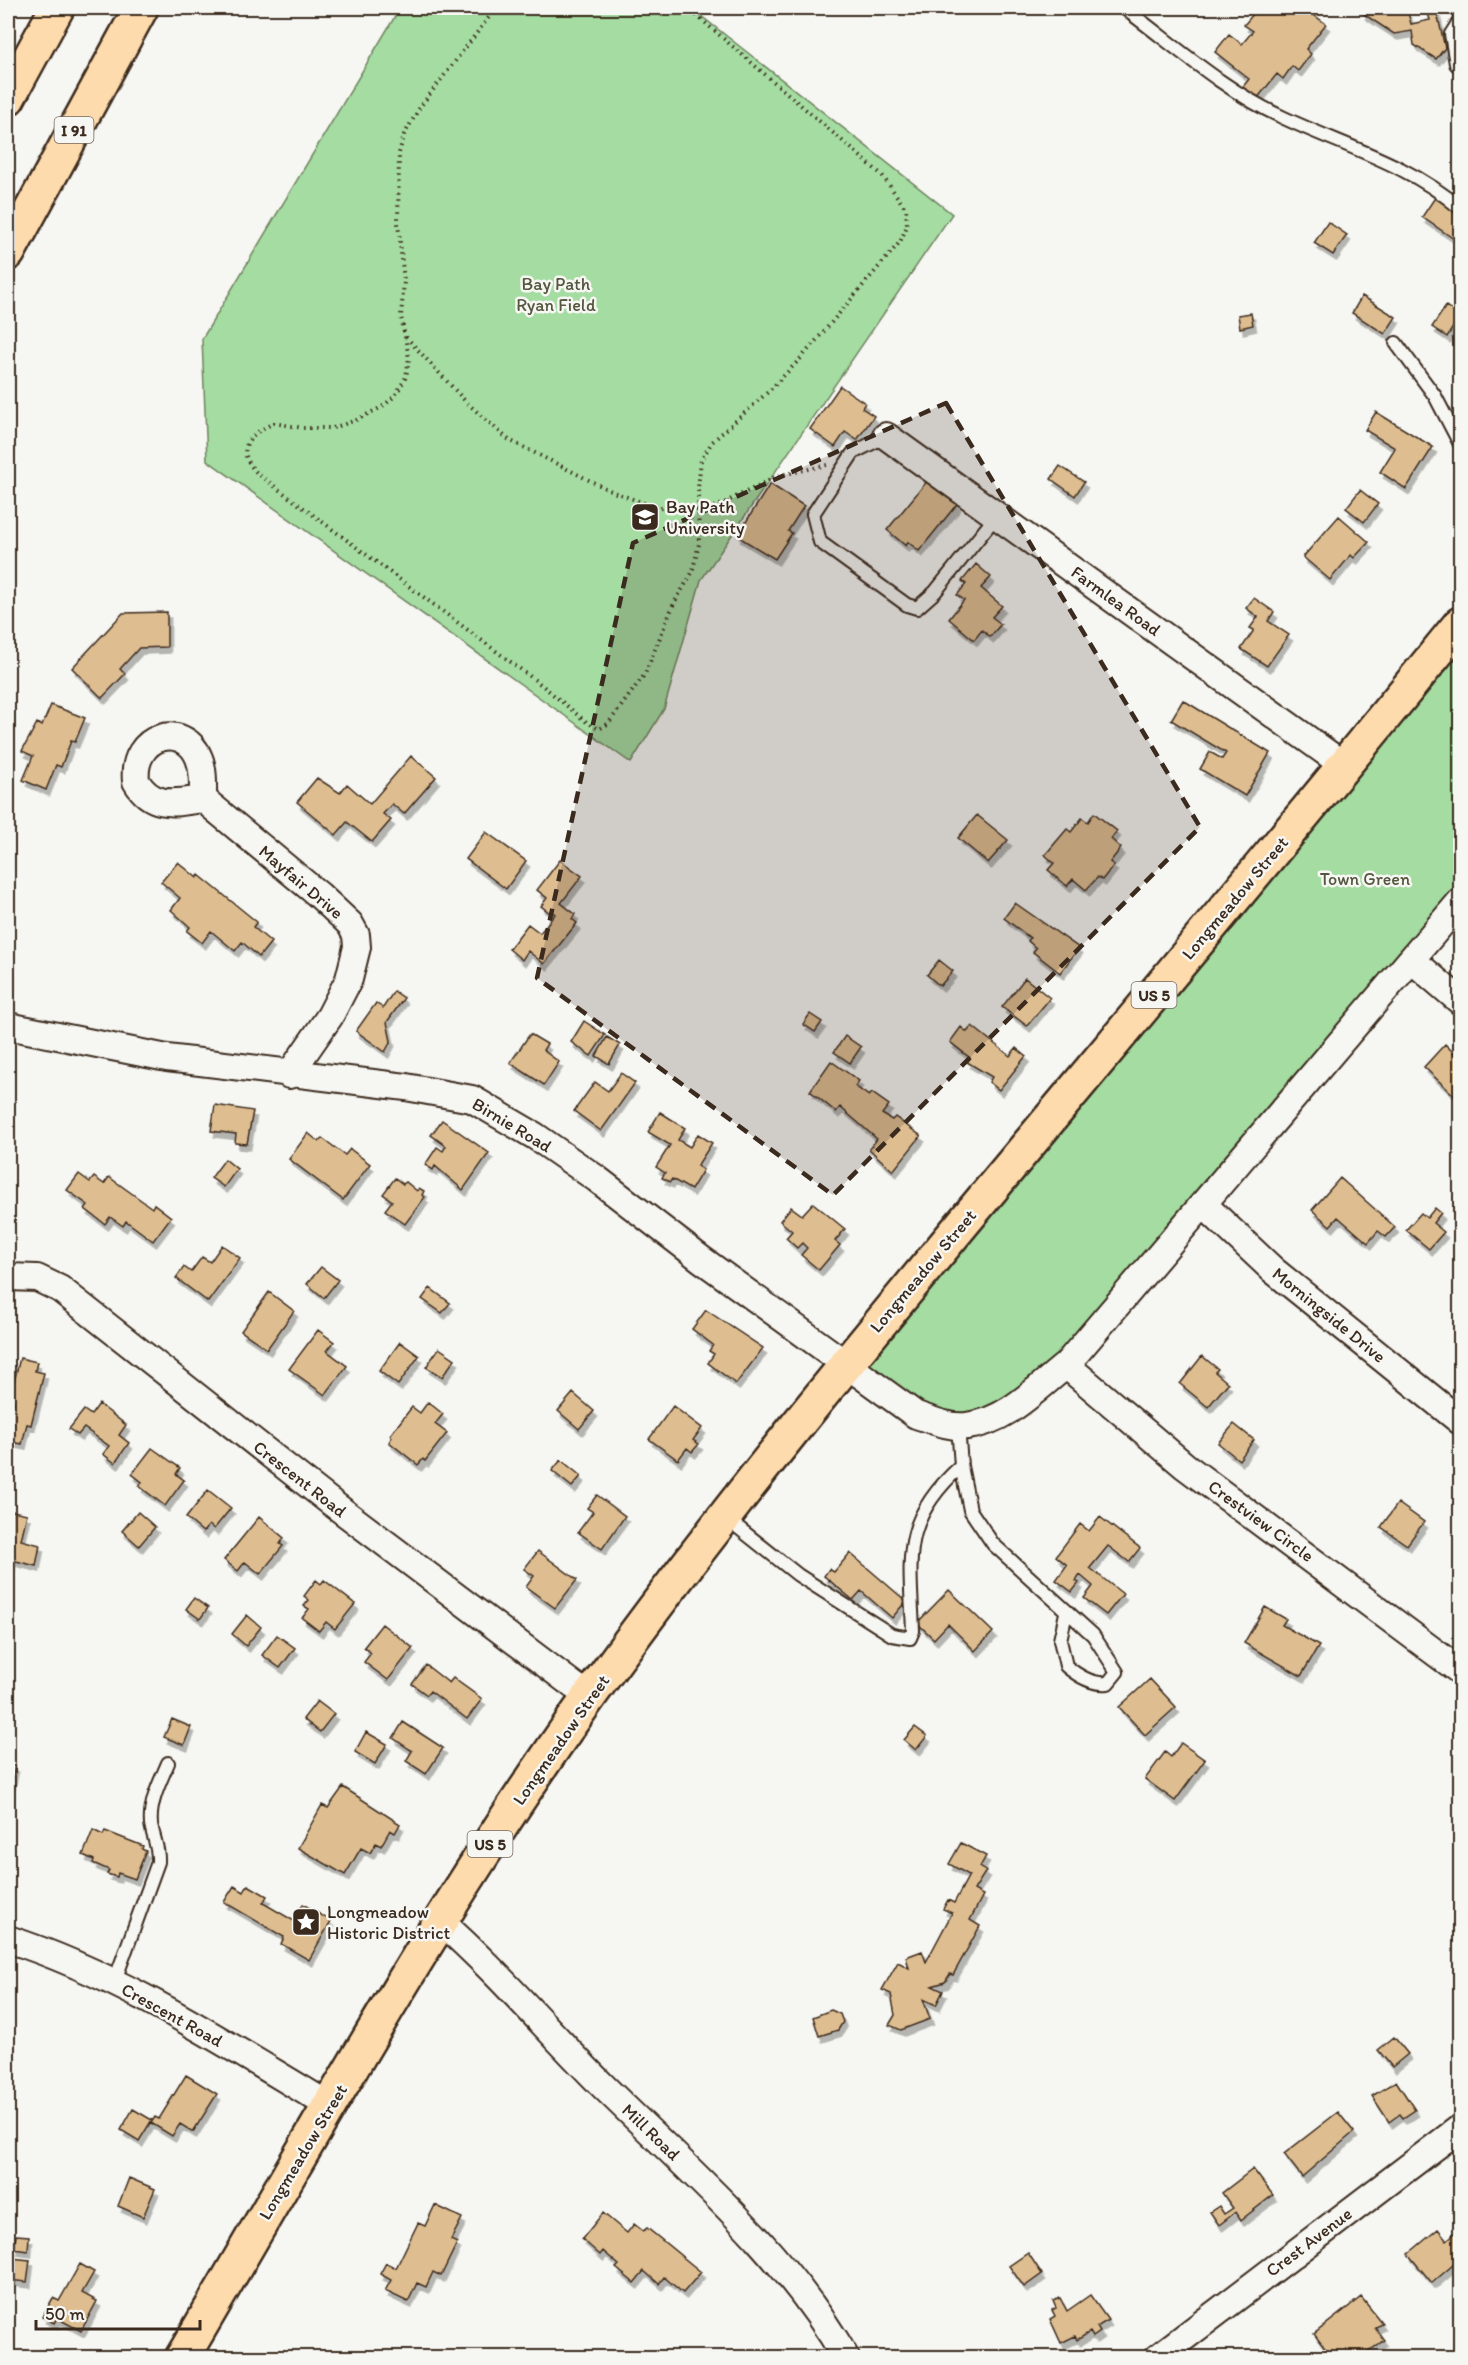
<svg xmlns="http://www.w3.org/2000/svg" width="1468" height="2365" font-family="Itim,sans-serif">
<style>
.green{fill:#a4dca1;stroke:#708360;stroke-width:1.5}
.building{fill:#debe91;stroke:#3b2a1e;stroke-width:1.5;filter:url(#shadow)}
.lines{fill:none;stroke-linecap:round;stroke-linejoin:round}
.lane-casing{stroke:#3b2a1e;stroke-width:16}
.street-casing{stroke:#3b2a1e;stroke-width:30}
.primary-casing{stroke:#3b2a1e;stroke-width:38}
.highway-casing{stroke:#3b2a1e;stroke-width:38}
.path{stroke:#3b2a1e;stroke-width:4;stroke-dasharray:1.5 4.5;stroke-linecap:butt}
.lane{stroke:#f6f6f2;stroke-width:12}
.street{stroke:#f6f6f2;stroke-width:26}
.primary{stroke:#fedbac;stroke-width:33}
.highway{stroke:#fedbac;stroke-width:33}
.marked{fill:#3b2a1e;fill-opacity:0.2;stroke:#3b2a1e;stroke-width:4.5;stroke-dasharray:12 8;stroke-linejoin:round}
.labels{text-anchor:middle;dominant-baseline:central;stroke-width:5;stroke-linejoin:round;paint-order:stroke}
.shield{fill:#f6f6f2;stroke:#73675e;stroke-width:1.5}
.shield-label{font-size:16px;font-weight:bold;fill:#3b2a1e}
.park-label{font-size:18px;fill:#55563f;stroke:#f6f6f2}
.poi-label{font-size:18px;fill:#3b2a1e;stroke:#f6f6f2;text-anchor:start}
.street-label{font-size:18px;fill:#3b2a1e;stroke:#f6f6f2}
</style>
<defs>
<filter id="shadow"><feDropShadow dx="3.5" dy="6" stdDeviation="0" flood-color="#0004"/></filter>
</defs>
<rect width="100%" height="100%" fill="#f6f6f2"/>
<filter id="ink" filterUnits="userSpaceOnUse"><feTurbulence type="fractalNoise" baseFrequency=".0167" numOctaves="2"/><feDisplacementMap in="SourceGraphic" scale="12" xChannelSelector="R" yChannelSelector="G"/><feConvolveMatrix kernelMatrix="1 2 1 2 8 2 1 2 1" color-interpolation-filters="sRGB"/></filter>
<g filter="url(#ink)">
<path class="green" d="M400 8H691L952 214 701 580 664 709 631 763 207 460 202 339Z
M1460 624V902L1066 1365 967 1426 858 1373Z"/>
<path class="building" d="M1258 8H1304L1326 24 1306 49 1311 54 1298 71 1292 66 1283 79 1277 74 1256 100 1241 89 1249 79 1215 52 1229 34 1242 44 1253 31 1244 25Z
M1365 8H1400L1402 14 1408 12 1411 24 1430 20 1427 10 1436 8 1445 48 1436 59 1414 45 1412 31 1394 34 1362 13Z
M1436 196 1460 213V229L1454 239 1422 217Z
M1328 222 1347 235 1333 255 1314 243Z
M1362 296 1396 317 1385 334 1352 313Z
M1446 306 1460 316 1447 337 1432 327Z
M1251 313 1253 325 1240 328 1238 315Z
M840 386 865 403 862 408 874 416 857 440 845 432 835 447 810 429Z
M1376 412 1433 447 1406 489 1380 472 1395 448 1365 430Z
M1060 466 1084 482 1075 496 1051 479Z
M928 480 957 504 919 551 908 542 906 546 887 530Z
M770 484 804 506 788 531 792 533 775 559 737 536Z
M1360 490 1378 504 1364 522 1346 508Z
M1339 516 1369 542 1354 558 1351 555 1330 580 1303 557Z
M976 564 991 577 981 588 1002 606 992 617 1001 624 990 637 982 630 974 640 949 619 964 600 957 595 966 584 962 581Z
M1254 598 1274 612 1268 621 1289 635 1267 666 1241 649 1254 630 1250 628 1258 617 1246 608Z
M167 612V647L139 648 120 669 125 674 102 698 72 668 123 613Z
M1183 700 1270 753 1245 796 1200 769 1210 752 1222 759 1226 753 1171 720Z
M51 705 85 718 75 742 71 741 61 767 56 765 46 790 23 780 33 756 22 751 37 723 42 726Z
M411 756 436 777 404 814 392 804 383 814 391 820 372 842 347 822 336 835 297 802 317 778 340 793 347 784 370 804Z
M1094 813 1117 831 1111 839 1121 848 1110 862 1114 865 1102 880 1098 877 1086 890 1073 879 1067 886 1048 870 1054 863 1045 855 1067 829 1071 832 1082 818 1088 822Z
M977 815 1008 840 988 863 958 838Z
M486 832 526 861 506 889 466 859Z
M560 860 582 876 561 903 575 914 572 919 577 923 544 964 528 951 522 960 509 949 528 924 540 933 555 914 552 911 550 913 541 906 547 898 537 890Z
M178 862 197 878 199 875 257 922 253 927 271 942 259 957 242 942 235 951 211 931 202 943 187 931 190 927 171 910 180 898 161 882Z
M1015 903 1079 948 1060 973 1033 952 1036 948 1028 941 1030 938 1004 918Z
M939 960 953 971 940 986 927 975Z
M1025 978 1050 998 1027 1026 1002 1007Z
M394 991 404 998 387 1022 391 1041 385 1052 356 1031 376 1003 383 1008Z
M810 1014 822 1022 815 1032 803 1024Z
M584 1021 605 1035 591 1056 571 1042Z
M972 1026 1010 1056 1016 1048 1026 1056 999 1090 989 1082 992 1077 967 1062 970 1058 950 1042 961 1027 967 1032Z
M530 1034 547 1044 543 1050 559 1062 544 1085 510 1063Z
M845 1036 861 1047 850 1063 834 1052Z
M607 1037 620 1045 609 1064 596 1056Z
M1445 1044 1460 1059V1101L1424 1067Z
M831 1061 859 1081 855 1086 869 1096 872 1093 889 1105 882 1114 892 1120 895 1117 921 1136 893 1171 869 1149 877 1139 840 1107 836 1112 810 1091Z
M621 1073 635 1083 601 1131 574 1111 595 1082 608 1091Z
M215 1105 253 1111 247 1144 235 1143 236 1134 211 1131Z
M660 1112 685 1128 678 1140 690 1147 698 1134 712 1143 697 1166 703 1170 691 1190 672 1179 670 1182 662 1178 665 1173 656 1167 670 1145 648 1132Z
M442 1120 489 1153 463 1190 435 1166 433 1170 425 1165 437 1147 443 1151 446 1146 431 1135Z
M308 1133 319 1142 322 1138 345 1155 350 1149 370 1164 343 1200 289 1159Z
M225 1159 237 1169 224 1187 211 1178Z
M79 1174 90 1182 94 1177 104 1184 109 1177 152 1208 154 1204 171 1217 153 1241 126 1221 123 1226 110 1217 105 1224 85 1209 88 1205 67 1190Z
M395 1178 403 1184 406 1182 417 1191 419 1188 424 1191 422 1195 425 1197 405 1224 385 1210 392 1201 383 1194Z
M1340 1178 1395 1227 1386 1237 1378 1231 1368 1243 1338 1217 1330 1226 1312 1210Z
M813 1203 845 1229 835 1241 840 1245 819 1270 801 1255 807 1248 802 1243 797 1248 786 1238 792 1231 780 1221 791 1207 802 1215Z
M1435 1208 1441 1213 1433 1223 1444 1232 1429 1249 1406 1230 1421 1213 1427 1218Z
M222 1245 240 1258 208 1302 176 1278 184 1267 191 1272 202 1257 210 1262Z
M321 1267 338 1280 324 1298 307 1284Z
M430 1288 450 1303 442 1313 422 1299Z
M269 1292 294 1311 267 1349 241 1331Z
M706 1310 763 1348 736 1384 708 1363 714 1354 709 1351 713 1345 692 1329Z
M318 1330 334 1342 327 1351 347 1366 325 1395 289 1369Z
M400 1342 419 1356 398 1385 379 1371Z
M439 1348 455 1359 442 1377 426 1367Z
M1202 1356 1218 1369 1215 1372 1228 1383 1208 1407 1180 1384Z
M20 1358 37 1362 35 1371 44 1373 31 1425 27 1424 22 1444 8 1441V1416H10L14 1402 9 1401Z
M573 1393 594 1411 579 1429 558 1411Z
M428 1402 443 1414 435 1424 447 1433 425 1461 423 1459 418 1465 389 1442 392 1437 390 1435 412 1407 420 1413Z
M99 1404 126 1425 119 1435 129 1443 115 1463 103 1454 109 1446 84 1428 78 1435 69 1429 84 1410 91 1415Z
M673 1406 702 1428 693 1440 699 1444 692 1452 687 1448 678 1460 649 1439Z
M1234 1424 1254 1440 1239 1460 1218 1443Z
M152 1448 180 1468 176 1474 184 1480 165 1506 139 1486 142 1482 132 1474Z
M561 1460 581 1476 572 1487 552 1471Z
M208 1490 231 1508 214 1529 209 1525 203 1532 186 1518Z
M597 1495 625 1516 602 1549 578 1532 593 1512 587 1508Z
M1398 1503 1424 1522 1407 1545 1381 1527Z
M8 1510 27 1514 21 1540 40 1545 36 1566 12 1560 8 1579Z
M138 1512 155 1527 139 1546 122 1531Z
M259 1517 284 1538 280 1544 283 1546 260 1574 245 1562 238 1571 224 1560Z
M1100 1517 1140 1548 1129 1562 1108 1546 1090 1568 1123 1594 1106 1615 1084 1598 1093 1586 1080 1575 1076 1581 1079 1583 1072 1592 1056 1580 1067 1565 1056 1556 1080 1524 1089 1531Z
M538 1551 577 1580 555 1608 526 1587 534 1576 524 1569Z
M850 1553 906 1601 892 1618 861 1591 853 1600 824 1576 829 1569 834 1572Z
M316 1580 321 1584 324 1580 355 1604 335 1629 326 1622 319 1631 302 1618 309 1609 304 1606 309 1600 304 1596Z
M949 1590 993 1632 975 1651 948 1624 934 1639 917 1623Z
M194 1598 208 1608 200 1619 186 1609Z
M1265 1607 1286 1619 1282 1625 1319 1646 1301 1676 1244 1643Z
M247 1615 261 1627 246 1646 232 1634Z
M382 1624 413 1648 388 1680 364 1662 371 1653 364 1647Z
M277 1635 295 1648 280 1668 262 1655Z
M426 1665 449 1683 453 1678 482 1699 467 1719 430 1691 427 1695 412 1684Z
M1150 1679 1176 1707 1145 1735 1119 1707Z
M317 1701 334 1714 320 1732 303 1719Z
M172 1719 191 1727 184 1745 164 1737Z
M403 1722 443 1748 426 1774 406 1761 412 1751 393 1738Z
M915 1727 927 1736 916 1750 904 1740Z
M366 1732 387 1744 375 1764 355 1752Z
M1181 1743 1205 1760 1175 1801 1145 1779 1165 1752 1171 1757Z
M8 1765 15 1766 11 1785 8 1784Z
M343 1787 400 1824 395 1833 390 1830 381 1846 376 1843 370 1853 361 1848 345 1875 298 1848 322 1805 328 1808Z
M93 1830 103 1835 105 1831 143 1846 142 1849 146 1851 135 1879 118 1873 117 1877 107 1874 109 1870 93 1863 94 1860 83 1855Z
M961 1843 986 1856 980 1867 986 1871 974 1890 983 1895 970 1920 980 1926 953 1975 950 1974 945 1982 932 1986 943 1991 936 2005 923 1999 930 2019 901 2030 889 2025 895 2015 891 1994 882 1990 898 1962 909 1968 906 1957 922 1951 926 1962 952 1913 943 1909 948 1900 954 1903 969 1875 949 1864Z
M248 1885 267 1896 263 1903 294 1921 303 1904 331 1921 309 1960 281 1944 284 1937 224 1902 234 1886 244 1892Z
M831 2010 840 2014 843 2022 838 2030 819 2036 813 2017Z
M1394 2037 1408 2054 1392 2067 1378 2050Z
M186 2075 217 2094 193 2132 180 2124 172 2136 151 2123 155 2117 159 2119Z
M1396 2081 1415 2110 1403 2118 1400 2114 1389 2122 1372 2096Z
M133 2109 152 2120 139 2141 121 2130Z
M1338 2112 1354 2132 1302 2177 1284 2154Z
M1253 2169 1273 2195 1241 2220 1236 2212 1219 2225 1210 2212 1219 2206 1224 2214 1233 2208 1222 2193Z
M129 2178 155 2189 143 2217 118 2206Z
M435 2205 462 2218 451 2240 457 2243 441 2276 433 2272 426 2287 417 2283 408 2302 385 2291 391 2280 380 2274 386 2263 396 2268 418 2223 425 2226Z
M603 2213 627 2233 634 2224 643 2231 647 2228 701 2272 683 2293 664 2277 659 2284 644 2271 634 2283 616 2268 619 2265 603 2251 600 2255 582 2239Z
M1438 2229 1447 2240 1457 2231 1460 2235V2259L1432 2283 1408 2254Z
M16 2235 29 2236 28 2251 14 2249Z
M1028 2253 1042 2274 1024 2287 1009 2266Z
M11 2258 30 2260 27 2282 8 2280Z
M80 2264 94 2272 82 2293 97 2301 81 2331 57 2318 54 2323 42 2317 53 2298 59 2301Z
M1090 2295 1108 2320 1097 2327 1100 2332 1093 2337 1090 2332 1077 2340 1075 2336 1061 2343 1050 2319 1055 2316 1052 2310 1056 2308 1053 2301 1060 2298 1067 2311Z
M1361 2297 1382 2323 1375 2328 1384 2340 1364 2355 1362 2352 1356 2358H1332L1314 2334Z
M1271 2349 1276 2358H1258Z"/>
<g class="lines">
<g class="lane-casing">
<path id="lane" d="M1124 8C1174 45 1225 91 1282 117 1343 146 1408 163 1460 208
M1460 20 1451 34 1456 64 1460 67
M1396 343 1435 396 1460 444
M886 436 853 453 813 514 820 542 907 605 917 608 935 592 997 515
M958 1425 961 1466 970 1510 993 1544 1093 1635 1117 1672 1108 1683C1092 1685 1078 1676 1066 1666L1060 1640 1066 1613
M725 1517 798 1575 892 1635 910 1638 913 1631C910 1557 900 1521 961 1466
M114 1983 158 1862C159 1848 153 1837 151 1824 149 1803 160 1782 168 1763"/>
</g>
<g class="street-casing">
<path id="street" d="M886 436 1345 766
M203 799C175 803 152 809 136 781 131 735 184 720 199 758 204 770 203 786 203 799L319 895 350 924 356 935 357 947 349 979 330 1016 289 1075
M1412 960 1460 1001
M8 1026 167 1058 406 1087 472 1099 535 1136 597 1179 701 1259 916 1415C932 1420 950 1428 967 1426 1006 1422 1037 1388 1066 1365L1460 902
M1203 1204 1273 1270 1460 1421
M8 1277 37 1278 60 1289 328 1500 589 1697
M1066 1365 1185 1466 1460 1671
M439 1920C497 1971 547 2030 602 2085 689 2171 784 2250 846 2358
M8 1939C123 1976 227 2045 330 2106
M1157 2358 1460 2128"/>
</g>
<g class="primary-casing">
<path id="primary" d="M182 2358C314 2134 440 1905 592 1693 721 1514 862 1344 1003 1175 1156 992 1310 809 1460 624"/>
</g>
<g class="highway-casing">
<path id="highway" d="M8 98 57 8
M8 253 141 8"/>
</g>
<path class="path" d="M496 8 420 107 404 135 399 153 398 223 404 281 401 316 409 358 406 377 395 396 382 407 356 420 333 428H303L274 423C247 435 234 450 258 474L543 686 585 721 599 729 608 724 645 674 674 603 692 573 699 544 698 488 701 460 712 442 769 391 802 357 900 242 907 226 906 209 882 175 688 8
M406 337 467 403 509 440 613 492 658 508 698 510 720 505 777 476 827 465"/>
<use href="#lane" class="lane"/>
<use href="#street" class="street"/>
<use href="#primary" class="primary"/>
<use href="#highway" class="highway"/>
</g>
</g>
<path class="marked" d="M946 403 1200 827 833 1195 537 978 633 543Z"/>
<defs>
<g id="university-square" transform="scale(1.5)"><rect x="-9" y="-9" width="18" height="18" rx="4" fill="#3b2a1e" stroke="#f6f6f2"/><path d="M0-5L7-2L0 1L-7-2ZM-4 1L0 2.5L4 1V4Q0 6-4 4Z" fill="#fff"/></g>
<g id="sight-square" transform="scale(1.5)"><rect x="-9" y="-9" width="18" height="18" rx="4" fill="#3b2a1e" stroke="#f6f6f2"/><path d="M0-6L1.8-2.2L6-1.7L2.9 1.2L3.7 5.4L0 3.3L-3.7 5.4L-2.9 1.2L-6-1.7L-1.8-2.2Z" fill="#fff"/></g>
</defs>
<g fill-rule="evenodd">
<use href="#university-square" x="645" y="517"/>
<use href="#sight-square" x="306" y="1922"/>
</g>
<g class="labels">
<g class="shield">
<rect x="54.5" y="117" width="39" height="26" rx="4.5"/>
<rect x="1131.5" y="982" width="45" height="26" rx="4.5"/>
<rect x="467.5" y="1831" width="45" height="26" rx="4.5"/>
</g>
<g class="shield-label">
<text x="74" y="130">I 91</text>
<text x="1154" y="995">US 5</text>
<text x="490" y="1844">US 5</text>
</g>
<g class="park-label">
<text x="556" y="284">Bay Path<tspan x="556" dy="21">Ryan Field</tspan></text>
<text x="1365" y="879">Town Green</text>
</g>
<g class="poi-label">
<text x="666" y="507">Bay Path<tspan x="666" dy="21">University</tspan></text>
<text x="327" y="1912">Longmeadow<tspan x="327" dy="21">Historic District</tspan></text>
</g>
<g class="street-label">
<text transform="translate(1116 601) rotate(36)">Farmlea Road</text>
<text transform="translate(301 882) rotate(40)">Mayfair Drive</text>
<text transform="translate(1235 898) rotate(-50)">Longmeadow Street</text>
<text transform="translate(512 1125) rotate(31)">Birnie Road</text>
<text transform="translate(923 1271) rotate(-50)">Longmeadow Street</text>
<text transform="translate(1329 1315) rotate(39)">Morningside Drive</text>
<text transform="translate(300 1479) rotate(38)">Crescent Road</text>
<text transform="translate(1261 1521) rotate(36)">Crestview Circle</text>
<text transform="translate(561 1740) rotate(-55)">Longmeadow Street</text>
<text transform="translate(172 2015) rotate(29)">Crescent Road</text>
<text transform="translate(651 2132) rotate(44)">Mill Road</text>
<text transform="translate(303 2152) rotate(-59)">Longmeadow Street</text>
<text transform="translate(1309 2242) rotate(-37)">Crest Avenue</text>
</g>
</g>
<rect width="1468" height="2365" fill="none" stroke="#f6f6f2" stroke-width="30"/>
<rect x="15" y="15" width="1438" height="2335" fill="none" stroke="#3b2a1e" stroke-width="2" filter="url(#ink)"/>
<path d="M36 2320v9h164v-9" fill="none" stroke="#3b2a1e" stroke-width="3"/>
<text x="45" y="2320" font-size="18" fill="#3b2a1e" stroke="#f6f6f2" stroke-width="4.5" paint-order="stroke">50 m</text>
</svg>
